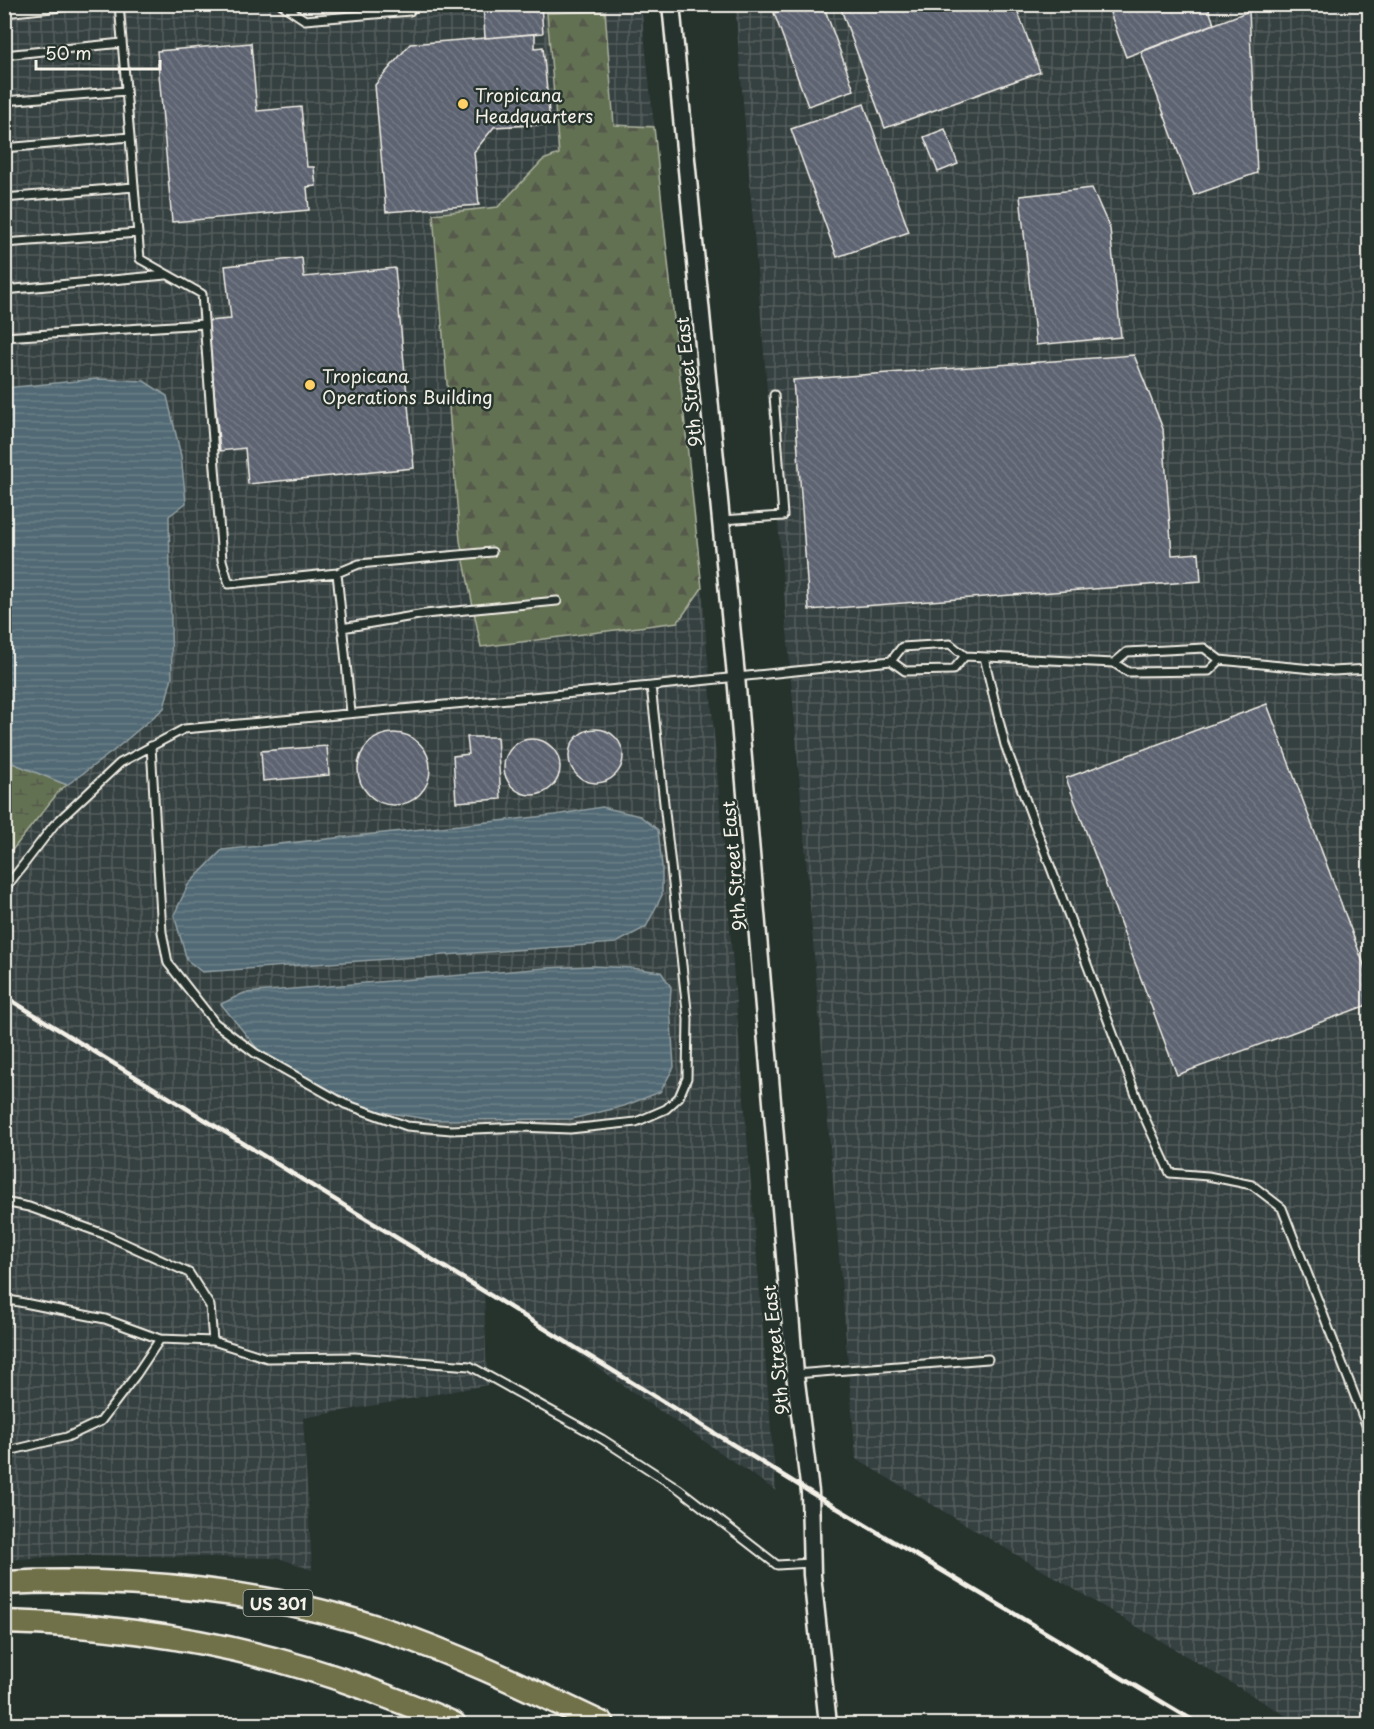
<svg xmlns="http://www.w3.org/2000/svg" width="1374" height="1729" font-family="'Playpen Sans',sans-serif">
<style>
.industrial{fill:url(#industrial-grid);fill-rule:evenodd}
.forest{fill:url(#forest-firs);stroke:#acb19d;stroke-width:1.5}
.wetland{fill:url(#wetland-marsh);stroke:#acb19d;stroke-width:1.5}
.water{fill:url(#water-rules);stroke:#929fa2;stroke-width:1.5}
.building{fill:url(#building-back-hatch);stroke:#f4f1e8;stroke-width:1.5}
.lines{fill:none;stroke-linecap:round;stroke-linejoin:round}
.service-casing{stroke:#f4f1e8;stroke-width:11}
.tertiary-casing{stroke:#f4f1e8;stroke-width:21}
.primary-casing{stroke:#f4f1e8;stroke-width:27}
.service{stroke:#26332d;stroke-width:7}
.tertiary{stroke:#26332d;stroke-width:16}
.primary{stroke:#70704a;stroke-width:22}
.rail{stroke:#f4f1e8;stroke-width:4.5}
.poi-dot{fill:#ffd166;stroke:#26332d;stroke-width:2}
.labels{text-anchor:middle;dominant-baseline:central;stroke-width:5;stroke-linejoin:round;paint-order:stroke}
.shield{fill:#26332d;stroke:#b6b8b0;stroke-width:1.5}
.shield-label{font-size:16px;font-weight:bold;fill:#f4f1e8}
.poi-label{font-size:18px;fill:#f4f1e8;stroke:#26332d;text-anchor:start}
.street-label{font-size:18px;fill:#f4f1e8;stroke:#26332d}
</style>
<defs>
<pattern id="industrial-grid" width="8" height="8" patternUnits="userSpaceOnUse" patternTransform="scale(1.5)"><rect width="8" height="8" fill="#364141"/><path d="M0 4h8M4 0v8" fill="none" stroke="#545d5c"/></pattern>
<pattern id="forest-firs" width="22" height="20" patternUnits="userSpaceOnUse" patternTransform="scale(1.5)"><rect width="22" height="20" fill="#637152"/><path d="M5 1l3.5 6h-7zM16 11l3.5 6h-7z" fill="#555a4b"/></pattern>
<pattern id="wetland-marsh" width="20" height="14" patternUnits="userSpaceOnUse" patternTransform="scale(1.5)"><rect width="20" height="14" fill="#637152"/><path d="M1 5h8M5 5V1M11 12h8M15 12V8" fill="none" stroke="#555a4b"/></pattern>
<pattern id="water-rules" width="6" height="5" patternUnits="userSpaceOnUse" patternTransform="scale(1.5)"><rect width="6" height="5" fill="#516974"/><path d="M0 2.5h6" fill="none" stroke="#6b7f88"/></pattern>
<pattern id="building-back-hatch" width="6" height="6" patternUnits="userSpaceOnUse" patternTransform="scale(1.5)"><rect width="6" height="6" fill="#5d6371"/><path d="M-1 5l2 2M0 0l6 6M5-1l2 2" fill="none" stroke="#757a85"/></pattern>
</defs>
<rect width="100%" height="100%" fill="#26332d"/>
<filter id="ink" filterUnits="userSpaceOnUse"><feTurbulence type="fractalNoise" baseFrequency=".0167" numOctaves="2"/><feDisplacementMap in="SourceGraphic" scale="12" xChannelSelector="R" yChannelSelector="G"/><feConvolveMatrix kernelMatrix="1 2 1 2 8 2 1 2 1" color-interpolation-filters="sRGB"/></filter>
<g filter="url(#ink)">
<path class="industrial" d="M5 5H641L654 127 614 126 605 11 547 13 559 154 543 160 498 207 453 455 460 541 482 647 678 622 702 588 776 1491 484 1289 487 1385 303 1418 312 1570 279 1558 73 1555 5 1560 4 859 60 790 112 752 164 708 172 677 167 396 144 381 97 379 5 388ZM602 807 658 830 662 866V895L555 815ZM591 966 631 968 661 972 671 987 674 1067 244 993Z
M735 5H1369V1724H1300L856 1459Z"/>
<path class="forest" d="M605 11 614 125 654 127 702 588 678 622 481 647 460 541 433 214 498 207 543 160 559 154 547 13Z"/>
<path class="wetland" d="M5 760 67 785 60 790 5 859Z"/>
<path class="water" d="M97 379 144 381 167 396 181 456 186 503 169 516 172 677 164 708 112 752 67 785 5 760V388Z
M602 807 640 816 658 830 662 866V895L646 927 616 943 202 972 187 960 174 915 188 885 222 850 555 815Z
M591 966 631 968 661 972 671 987 670 1005 674 1067 660 1092 624 1106 572 1119 433 1120 365 1109 260 1052 221 1004 244 993 546 968Z"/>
<path class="building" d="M483 4H541L543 33 485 38Z
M797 4H823L854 90 808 106 774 13Z
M839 4H1015L1040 72 885 128Z
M1107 4H1207L1214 24 1126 57Z
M1249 11 1257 173 1194 195 1141 52Z
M535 34V48L543 47 550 124 494 127 474 152 479 205 386 212 375 85 410 44Z
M251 43 257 111 301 107 307 167H314L316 186 307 187 309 210 172 222 157 51Z
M864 104 909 232 837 257 791 129Z
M945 129 958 164 938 172 924 137Z
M1092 188 1110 229 1121 337 1036 345 1020 196Z
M302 258 304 277 395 268 414 468 248 484 245 448 220 451 207 321 231 319 225 266Z
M1134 355 1163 429 1172 555 1199 553 1201 581 809 610 793 380Z
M1267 704 1370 981V1004L1177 1075 1066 778Z
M569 756a27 27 0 1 1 54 0a27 27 0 1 1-54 0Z
M358 769a36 36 0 1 1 72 0a36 36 0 1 1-72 0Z
M467 737H497L501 799 456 802 453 756 469 754Z
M504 767a28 28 0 1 1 56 0a28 28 0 1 1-56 0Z
M327 746 329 775 263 781 261 751Z"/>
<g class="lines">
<g class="service-casing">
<path id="service" d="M119 4 140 259 202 294 222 560 229 584 337 573 351 713
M281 4 305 20 410 11 414 4
M4 13 91 4
M4 55 122 43
M4 101 126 91
M4 148 130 137
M4 198 134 187
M4 243 138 233
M4 290 166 275
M4 337 204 324
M721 520 783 516 774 395
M337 573 359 564 492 552
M342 628 425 614 557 601
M965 656 953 670 905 671 891 661 902 647 950 644 965 656 1114 663
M984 657 1005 745 1143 1114 1170 1173 1208 1176 1252 1185 1282 1208 1370 1435
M1220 660 1209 671 1128 672 1114 663 1127 652 1204 648 1220 660 1333 671 1370 669
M151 746 162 932 168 963 215 1023 255 1053 345 1104 407 1126 451 1130 521 1127 570 1129 636 1122 666 1109 679 1097 687 1078 688 1019 651 686
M4 890 54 825 120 763 184 729 651 686 891 661
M4 1202 29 1207 104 1234 189 1273 210 1306 213 1341
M4 1299 105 1319 160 1339 213 1341 267 1358 355 1357 470 1366 602 1439 679 1489 777 1565 811 1563
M795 1374 988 1359
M4 1452 67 1437 101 1421 136 1375 160 1339"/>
</g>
<g class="tertiary-casing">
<path id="tertiary" d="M671 4 736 676 795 1374 810 1492 812 1575 828 1724"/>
</g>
<g class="primary-casing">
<path id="primary" d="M4 1583C131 1577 270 1590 391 1632 464 1657 533 1691 603 1724
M4 1622C129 1625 249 1645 365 1688 395 1700 425 1710 454 1724"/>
</g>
<use href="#service" class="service"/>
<use href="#tertiary" class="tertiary"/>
<use href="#primary" class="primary"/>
<path class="rail" d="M4 996 810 1492 1199 1724"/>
</g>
</g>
<g class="poi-dot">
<circle cx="463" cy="104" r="6"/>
<circle cx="310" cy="385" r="6"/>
</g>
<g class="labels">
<rect class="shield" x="243.5" y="1590" width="69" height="26" rx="4.5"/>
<g class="shield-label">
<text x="278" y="1603">US 301</text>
</g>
<g class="poi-label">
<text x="475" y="94">Tropicana<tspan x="475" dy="21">Headquarters</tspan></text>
<text x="322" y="375">Tropicana<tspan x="322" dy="21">Operations Building</tspan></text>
</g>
<g class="street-label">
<text transform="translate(688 382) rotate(-96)">9th Street East</text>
<text transform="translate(733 866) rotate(-95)">9th Street East</text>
<text transform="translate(775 1350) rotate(-96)">9th Street East</text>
</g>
</g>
<rect width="1374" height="1729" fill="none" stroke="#26332d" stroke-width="24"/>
<rect x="12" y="12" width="1350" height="1705" fill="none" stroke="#f4f1e8" stroke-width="2" filter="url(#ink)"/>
<path d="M36 60v9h124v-9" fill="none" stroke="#f4f1e8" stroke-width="3"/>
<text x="45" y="60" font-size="18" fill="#f4f1e8" stroke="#26332d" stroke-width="4.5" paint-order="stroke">50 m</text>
</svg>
